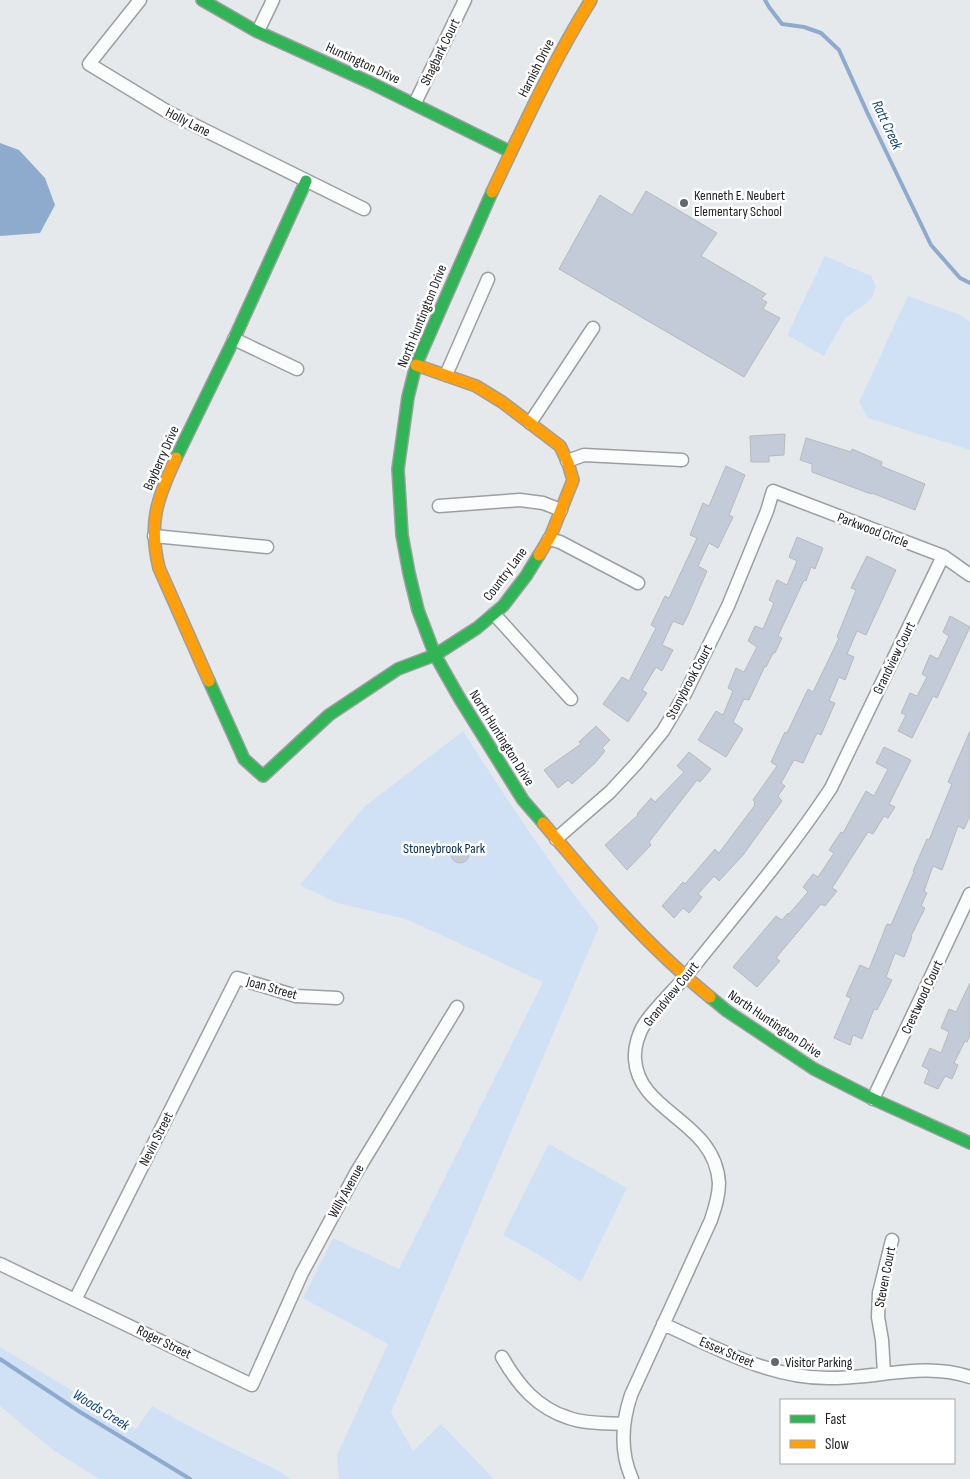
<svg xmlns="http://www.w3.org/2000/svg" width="970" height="1479" font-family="'Sofia Sans Condensed',sans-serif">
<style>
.green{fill:#d1e1f5}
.water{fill:#8eabce}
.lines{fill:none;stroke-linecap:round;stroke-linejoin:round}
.stream{stroke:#8eabce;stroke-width:4}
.building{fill:#c2cbd7;stroke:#b8babc}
.street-casing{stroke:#9c9fa1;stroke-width:15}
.fast-casing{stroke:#9c9fa1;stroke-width:14}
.slow-casing{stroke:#9c9fa1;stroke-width:14}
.street{stroke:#fbfcfc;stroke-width:12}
.fast{stroke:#30b455;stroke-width:11}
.slow{stroke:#ff9f0a;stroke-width:11}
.poi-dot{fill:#65686b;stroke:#fff;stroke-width:2}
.labels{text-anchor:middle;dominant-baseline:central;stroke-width:5;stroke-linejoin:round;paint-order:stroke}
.street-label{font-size:14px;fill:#202225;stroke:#fff}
.poi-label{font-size:14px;fill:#202225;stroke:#fff;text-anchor:start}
.park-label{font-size:14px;fill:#002a58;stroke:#fff}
.water-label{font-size:15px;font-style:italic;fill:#0a4480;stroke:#fff}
</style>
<rect width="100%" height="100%" fill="#e6e9ec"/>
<path class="green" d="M825 256 871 276 876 286 873 296 864 305 845 318 824 356 787 335Z
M908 296 958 314 970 321V450L868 418 859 402Z
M463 731C506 798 550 865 599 927L391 1412 413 1451 441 1424 494 1479H339L337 1455 388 1344 303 1298 333 1238 399 1269 543 982 406 919 337 903 300 885 364 807Z
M549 1144 627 1188 581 1282 544 1258 503 1235Z
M0 1347 136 1429 152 1406 210 1437 279 1471 290 1479H99L53 1450 0 1406Z"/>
<path class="water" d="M0 143 19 150 45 178 55 205 40 233 0 236Z"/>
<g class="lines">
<path class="stream" d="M765 0 769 7 782 24 804 27 821 33 839 50 867 112 931 245 960 278 970 283
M0 1359 80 1412 190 1479"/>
</g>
<path class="building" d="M646 191 717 233 701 256 766 294 761 299 767 302 763 309 780 318 744 377 559 269 600 195 632 215Z
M785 434 784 455 769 456V462H751L750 436Z
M806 438 851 452 852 449 882 462 881 466 925 484 915 510 872 493 871 494 812 472V464L800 460Z
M726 466 745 475 729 515 733 517 718 548 709 543 698 566 707 571 688 615 683 625 673 621 662 645 673 650 662 671 656 667 642 690 647 693 628 722 603 704 622 677 629 681 656 628 651 625 665 596 669 598 697 538 690 535 703 503 709 506Z
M797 537 823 548 815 569 811 567 806 581 804 580 778 636 782 638 775 653H773L766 667 765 666 749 700 744 699 733 722 743 729 726 757 698 740 716 711 723 715 733 691 728 688 736 668 744 672 757 647 748 641 755 626 763 629 774 603 769 600 777 580 787 585 797 561 789 557Z
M867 556 896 570 866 635 857 631 847 654 854 657 845 680 839 677 829 701 835 703 821 735 817 733 803 763 794 760 781 783 785 786 778 796 782 801 743 855 719 881 714 876 698 894 702 897 689 913 683 908 674 918 662 906 683 882 685 884 715 849 719 853 755 805 754 804 755 802 753 800 777 766 771 762 785 732 787 733 808 689 813 692 839 638 837 637 856 590 851 588Z
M950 616 970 627 937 698 933 696 912 738 898 731 906 715 901 713 910 693 917 696 927 677 922 674 930 655 938 659 949 636 943 632Z
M596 726 610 740 602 748 605 751 595 763 572 784 568 780 558 788 544 770 581 744 579 742Z
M970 731V816L964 829 958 826 942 870 933 866 924 891 927 893 921 906 925 908 911 936 912 937 904 957 895 953 886 977 892 980 877 1010 874 1009 862 1039 853 1035 850 1045 834 1038 851 998 846 996 860 965 869 969 887 924 891 925 914 872 913 871 927 839 929 840 952 784 948 782Z
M884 747 911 760 889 804 895 807 888 818 884 816 873 834 868 832 832 888 837 891 825 906 821 904 776 958 780 961 757 987 733 967 776 916 782 920 788 913 789 914 808 892 803 887 813 874 818 877 834 853 829 850 841 832 843 833 866 791 874 796 888 769 876 763Z
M689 752 711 769 700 782 697 780 649 842 651 845 627 870 605 845 638 815 637 814 651 798 655 802 684 772 677 766Z
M451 854a9 9 0 1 1 18 0a9 9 0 1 1-18 0Z
M970 983V1035L967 1042 965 1041 954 1063 958 1065 952 1079 945 1076 938 1089 924 1083 929 1070 922 1066 930 1048 941 1053 949 1032 941 1028 949 1009 956 1012Z"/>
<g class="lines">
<g class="street-casing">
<path id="street" d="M140 0 89 64 168 112 364 209
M258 31 273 0
M415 103 465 0
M234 339 297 369
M446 375 488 279
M530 423 593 328
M567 461 584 455 682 460
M439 506 520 500 543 503 561 510
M154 536 267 547
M549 539 560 542 638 583
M494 614 571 699
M556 839 610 792 636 764 663 731 685 694 728 606 767 511 773 491 943 556 970 575
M873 1099 970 894
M0 1264 252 1385 302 1273 356 1173 457 1007
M75 1300 237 978 296 996 337 998
M663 1324C717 1348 772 1380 833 1378 879 1378 925 1362 970 1377
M502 1357C518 1385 537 1408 569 1418 586 1424 606 1423 624 1424
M884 1373 882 1340 878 1317 879 1293 892 1240
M632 1479C620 1452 622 1422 631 1395L711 1220C715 1208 719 1196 719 1183 715 1120 638 1113 635 1059 634 1047 639 1032 645 1023 658 1004 676 989 690 971 738 911 789 852 831 788L943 556"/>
</g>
<g class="fast-casing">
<path id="fast" d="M202 0 256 31 371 83 511 152
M492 192 416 365 408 397 398 469 402 535 409 573 418 610 435 655 460 699 523 800 543 823
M176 458 234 339 306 181
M209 681 244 759 263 776 329 715 398 669 435 655 477 628 503 606 526 576 539 555
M710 997 727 1011 814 1069 873 1099 970 1143"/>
</g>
<g class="slow-casing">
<path id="slow" d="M492 192C523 127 553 61 591 0
M416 365 476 386 502 402 560 446 568 463 573 480 551 535 539 555
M176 458C157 499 148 523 159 568L209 681
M543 823C595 885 647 946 710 997"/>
</g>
<use href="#street" class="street"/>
<use href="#fast" class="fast"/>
<use href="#slow" class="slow"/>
</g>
<g class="poi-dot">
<circle cx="684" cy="203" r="5"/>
<circle cx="775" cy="1362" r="5"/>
</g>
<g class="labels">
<g class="street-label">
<text transform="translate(440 52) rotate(-64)">Shagbark Court</text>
<text transform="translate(363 63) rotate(25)">Huntington Drive</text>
<text transform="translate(536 68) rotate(-63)">Harnish Drive</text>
<text transform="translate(188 122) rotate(27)">Holly Lane</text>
<text transform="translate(422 316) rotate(-68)">North Huntington Drive</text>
<text transform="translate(161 458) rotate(-66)">Bayberry Drive</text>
<text transform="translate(873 530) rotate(21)">Parkwood Circle</text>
<text transform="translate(505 574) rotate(-53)">Country Lane</text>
<text transform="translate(894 658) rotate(-64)">Grandview Court</text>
<text transform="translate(689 682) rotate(-62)">Stonybrook Court</text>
<text transform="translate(502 738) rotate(58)">North Huntington Drive</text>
<text transform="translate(272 988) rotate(16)">Joan Street</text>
<text transform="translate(671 994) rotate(-51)">Grandview Court</text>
<text transform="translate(922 997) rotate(-65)">Crestwood Court</text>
<text transform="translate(775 1024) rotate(34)">North Huntington Drive</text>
<text transform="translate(156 1139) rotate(-63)">Nevin Street</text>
<text transform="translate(346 1191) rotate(-61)">Willy Avenue</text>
<text transform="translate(885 1277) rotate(-79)">Steven Court</text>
<text transform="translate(164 1342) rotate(26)">Roger Street</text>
<text transform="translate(727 1352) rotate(23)">Essex Street</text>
</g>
<g class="poi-label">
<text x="694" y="195">Kenneth E. Neubert<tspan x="694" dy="16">Elementary School</tspan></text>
<text x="785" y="1362">Visitor Parking</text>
</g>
<g class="park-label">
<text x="444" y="848">Stoneybrook Park</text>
</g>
<g class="water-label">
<text transform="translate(887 125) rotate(65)">Ratt Creek</text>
<text transform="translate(101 1410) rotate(32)">Woods Creek</text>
</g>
</g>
<rect x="780" y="1399" width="175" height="65" fill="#ffffff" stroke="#a6a7a8"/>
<rect x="790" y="1415" width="25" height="8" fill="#30b455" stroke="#a6a7a8"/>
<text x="825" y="1424" font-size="15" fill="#202225">Fast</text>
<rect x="790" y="1440" width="25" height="8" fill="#ff9f0a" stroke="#a6a7a8"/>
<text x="825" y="1449" font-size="15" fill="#202225">Slow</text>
</svg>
